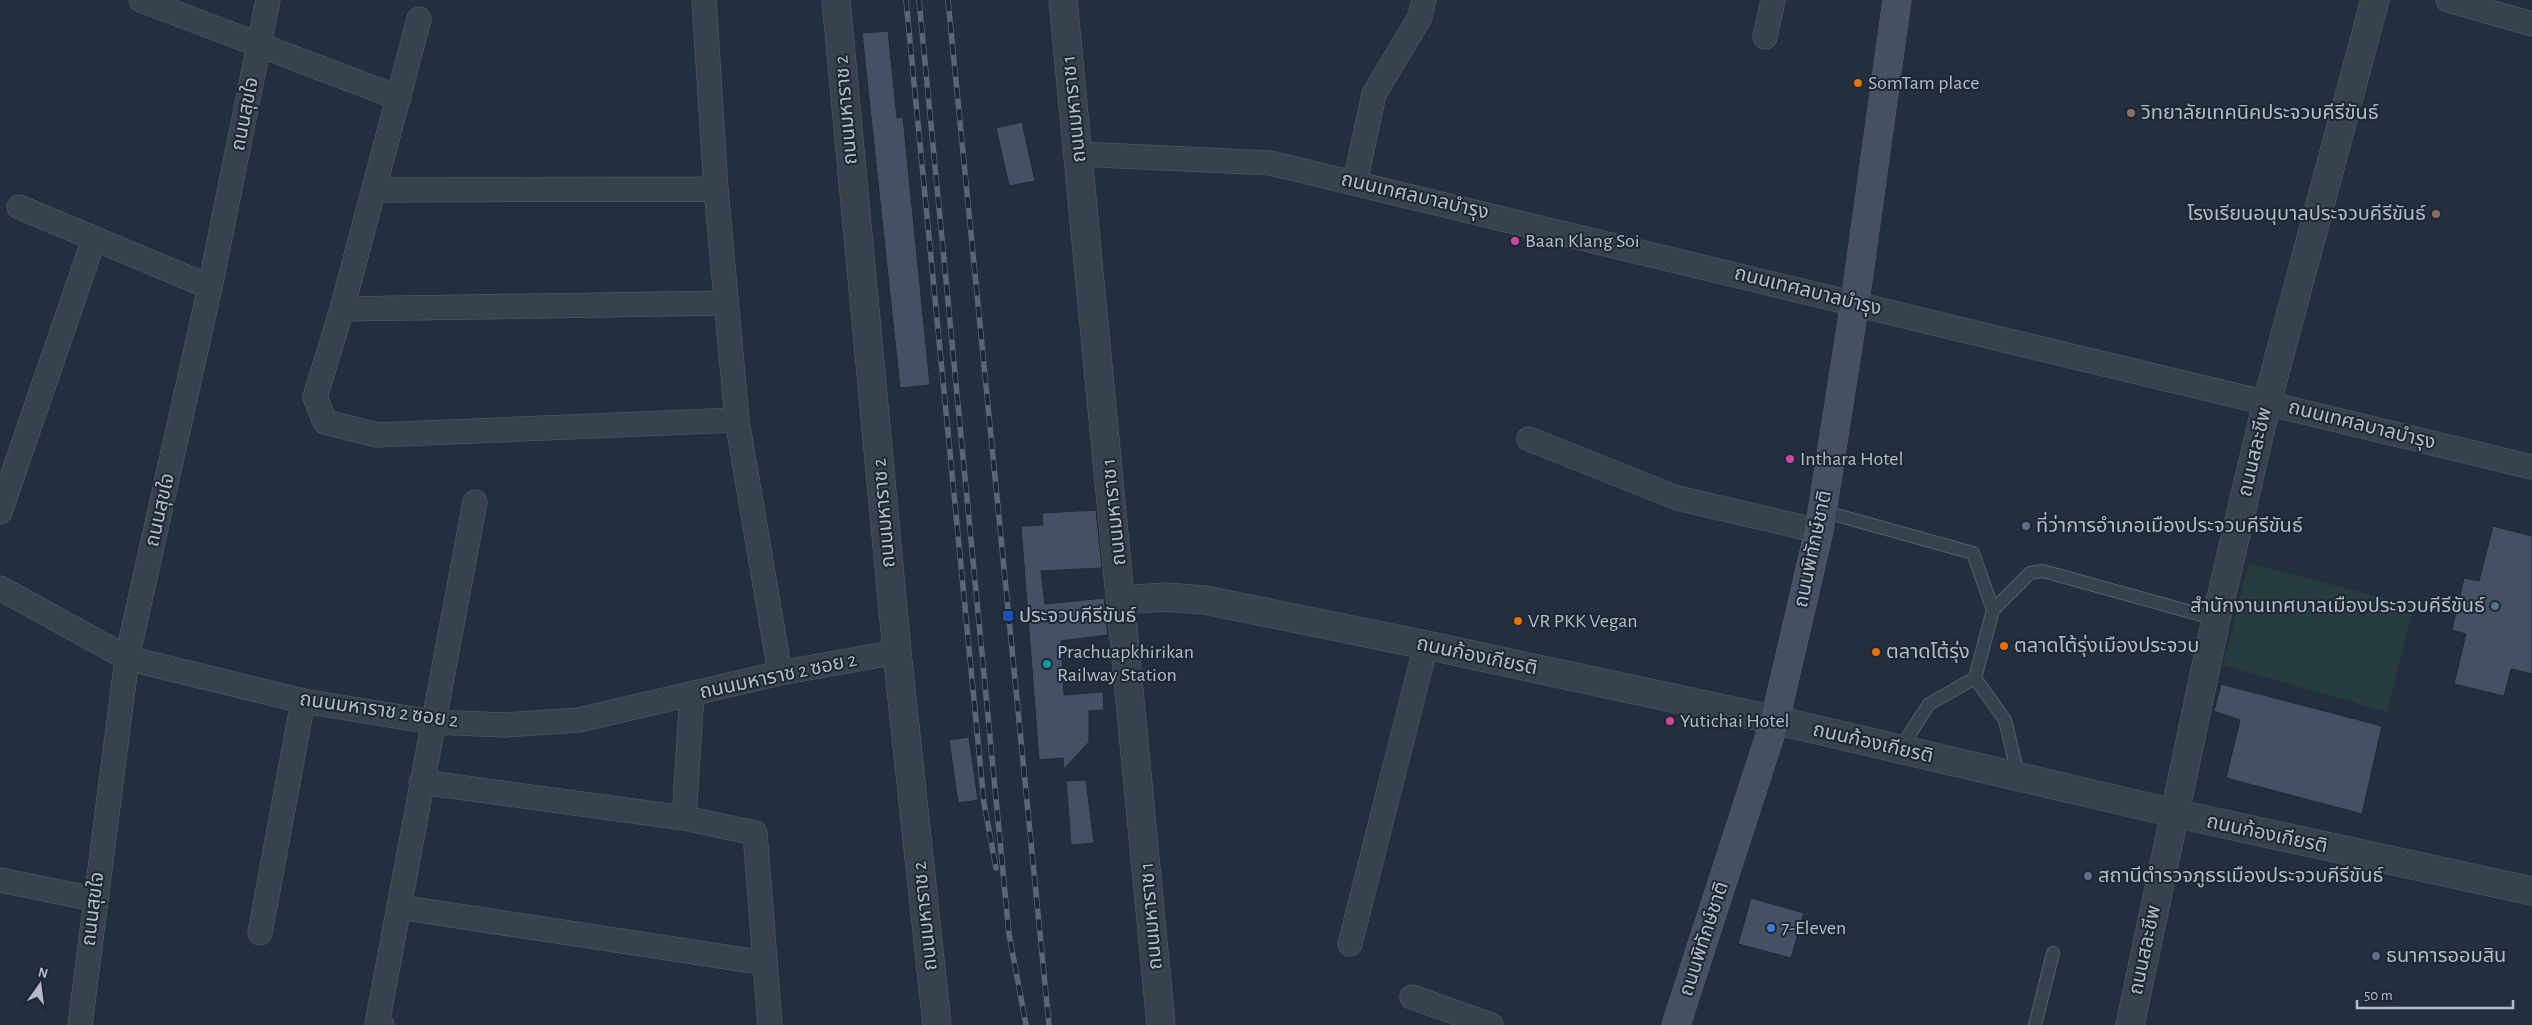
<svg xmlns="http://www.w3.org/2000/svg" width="2532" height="1025" font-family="'Alegreya Sans','Noto Sans Thai',sans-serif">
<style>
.green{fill:#263c3f}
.building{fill:#455162;stroke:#1f2835}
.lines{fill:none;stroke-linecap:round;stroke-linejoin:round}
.service-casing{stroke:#565f6c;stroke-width:14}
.minor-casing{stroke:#565f6c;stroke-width:25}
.tertiary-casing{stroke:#565f6c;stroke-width:29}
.secondary-casing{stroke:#565f6c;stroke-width:29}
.service{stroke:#38414e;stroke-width:12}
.minor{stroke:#38414e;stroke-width:24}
.tertiary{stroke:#38414e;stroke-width:28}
.secondary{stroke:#465061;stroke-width:28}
.rail-casing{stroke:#5a6575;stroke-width:5.5}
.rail{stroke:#1d2633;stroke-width:4;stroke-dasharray:11;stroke-linecap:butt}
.food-dot{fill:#e8710a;stroke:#1d2633;stroke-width:2}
.education-dot{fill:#8d6e63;stroke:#1d2633;stroke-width:2}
.hotel-dot{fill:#d1479c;stroke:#1d2633;stroke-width:2}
.service-dot{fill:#5c6f8a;stroke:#1d2633;stroke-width:2}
.transit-dot{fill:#1a4fb4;stroke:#1d2633;stroke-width:2}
.culture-dot{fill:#0f9aa8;stroke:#1d2633;stroke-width:2}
.shop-dot{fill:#3f7fe0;stroke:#1d2633;stroke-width:2}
.labels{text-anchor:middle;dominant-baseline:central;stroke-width:4;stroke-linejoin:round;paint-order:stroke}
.poi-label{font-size:20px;fill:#b4bcc9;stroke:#1d2633;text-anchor:start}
.street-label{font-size:20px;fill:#b4bcc9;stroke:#1d2633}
</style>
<rect width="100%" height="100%" fill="#242f3e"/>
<path class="green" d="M2249 563 2414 606 2387 712 2223 665Z"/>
<path class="building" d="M888 31 897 118 903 117 930 385 900 388 862 33Z
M1022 122 1035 181 1009 186 996 128Z
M1096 510 1102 568 1041 571 1045 604 1104 598 1108 635 1061 641 1064 695 1103 692 1104 710 1089 711V742L1064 769 1063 758 1039 760 1021 526 1043 525 1042 513Z
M2493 526 2532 536V674L2511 669 2504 696 2454 684 2466 634 2452 630 2464 578 2479 581Z
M2221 684 2382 726 2362 814 2226 778 2240 720 2214 711Z
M969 737 978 800 958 803 949 740Z
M1086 780 1094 843 1071 845 1066 781Z
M1751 898 1804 913 1791 958 1738 944Z"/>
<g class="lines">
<g class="service-casing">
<path id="service" d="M1822 511 1973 553 1993 610
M1975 678 2005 720 2019 778
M1900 749 1929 704 1975 678 1993 610 2030 573 2043 571 2216 619
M2035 1025 2053 953"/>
</g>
<g class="minor-casing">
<path id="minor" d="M141 0 399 98
M704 0 716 189 737 420 780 673
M2448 0 2532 24
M419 19 342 309 315 397 325 422 377 435 737 420
M1765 37 1773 0
M1079 154 1270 163 2532 467
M1355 182 1374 94 1420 17 1424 0
M374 190 716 189
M19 207 210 287
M342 309 726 303
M1529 439 1677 498 1819 531
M0 512 94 239
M0 588 127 658 303 701 432 722 505 725 579 720 780 673 897 652
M421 782 684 818 692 694
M684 818 755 833 770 1025
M0 880 94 899
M399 907 765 963
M260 933 303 701
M1350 944 1426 645
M1412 997 1491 1025
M80 1025 127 658 210 287 268 0
M382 1025 377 1024 475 502"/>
</g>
<g class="tertiary-casing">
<path id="tertiary" d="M836 0 897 652 937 1025
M1063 0 1161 1025
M1122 600 1165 597 1205 600 1426 645 1775 720 2174 813 2532 891
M2130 1025 2216 619 2267 402 2375 0"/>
</g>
<g class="secondary-casing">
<path id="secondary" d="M1676 1025 1775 720 1819 531 1855 302 1897 0"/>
</g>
<use href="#service" class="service"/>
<use href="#minor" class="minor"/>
<use href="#tertiary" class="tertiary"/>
<use href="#secondary" class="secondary"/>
<g class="rail-casing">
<path id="rail" d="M906 0 984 803 996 868
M919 0 1009 934 1026 1025
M948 0 1049 1025"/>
</g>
<use href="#rail" class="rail"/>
</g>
<g class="food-dot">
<circle cx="1858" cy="83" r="5"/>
<circle cx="1518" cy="621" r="5"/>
<circle cx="2004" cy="646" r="5"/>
<circle cx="1876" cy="652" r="5"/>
</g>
<g class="education-dot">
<circle cx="2131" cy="113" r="5"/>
<circle cx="2436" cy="214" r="5"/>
</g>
<g class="hotel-dot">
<circle cx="1515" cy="241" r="5"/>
<circle cx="1790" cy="459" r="5"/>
<circle cx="1670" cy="721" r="5"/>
</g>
<g class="service-dot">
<circle cx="2026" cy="526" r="5"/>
<circle cx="2495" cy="606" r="5"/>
<circle cx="2088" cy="876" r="5"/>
<circle cx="2376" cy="956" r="5"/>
</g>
<rect class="transit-dot" x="1002" y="610" width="12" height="12" rx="2.5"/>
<circle class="culture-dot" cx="1047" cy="664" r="5"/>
<circle class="shop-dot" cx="1771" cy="928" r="5"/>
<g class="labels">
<g class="poi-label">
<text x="1868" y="83">SomTam place</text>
<text x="2141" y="113">วิทยาลัยเทคนิคประจวบคีรีขันธ์</text>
<text x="2426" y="214" text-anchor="end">โรงเรียนอนุบาลประจวบคีรีขันธ์</text>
<text x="1525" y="241">Baan Klang Soi</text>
<text x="1800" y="459">Inthara Hotel</text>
<text x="2036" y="526">ที่ว่าการอำเภอเมืองประจวบคีรีขันธ์</text>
<text x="2485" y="606" text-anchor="end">สำนักงานเทศบาลเมืองประจวบคีรีขันธ์</text>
<text x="1019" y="616">ประจวบคีรีขันธ์</text>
<text x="1528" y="621">VR PKK Vegan</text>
<text x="2014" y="646">ตลาดโต้รุ่งเมืองประจวบ</text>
<text x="1057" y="652">Prachuapkhirikan<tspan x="1057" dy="23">Railway Station</tspan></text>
<text x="1886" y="652">ตลาดโต้รุ่ง</text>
<text x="1680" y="721">Yutichai Hotel</text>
<text x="2098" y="876">สถานีตำรวจภูธรเมืองประจวบคีรีขันธ์</text>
<text x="1781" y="928">7-Eleven</text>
<text x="2386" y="956">ธนาคารออมสิน</text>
</g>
<g class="street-label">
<text transform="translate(1074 109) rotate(-96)">ถนนมหาราช 1</text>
<text transform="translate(846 110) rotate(-95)">ถนนมหาราช 2</text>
<text transform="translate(245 114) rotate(-79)">ถนนสุขใจ</text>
<text transform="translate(1415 196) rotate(13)">ถนนเทศลบาลบำรุง</text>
<text transform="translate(1808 291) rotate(14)">ถนนเทศลบาลบำรุง</text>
<text transform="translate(2362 425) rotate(14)">ถนนเทศลบาลบำรุง</text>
<text transform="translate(2255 452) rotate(-77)">ถนนสละชีพ</text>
<text transform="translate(160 510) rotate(-77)">ถนนสุขใจ</text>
<text transform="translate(1114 512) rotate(-96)">ถนนมหาราช 1</text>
<text transform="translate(884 513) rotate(-95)">ถนนมหาราช 2</text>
<text transform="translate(1813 549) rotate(-78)">ถนนพิทักษ์ชาติ</text>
<text transform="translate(1477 656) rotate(12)">ถนนก้องเกียรติ</text>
<text transform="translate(778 676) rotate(-12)">ถนนมหาราช 2 ซอย 2</text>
<text transform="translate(379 710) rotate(8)">ถนนมหาราช 2 ซอย 2</text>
<text transform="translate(1873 743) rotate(13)">ถนนก้องเกียรติ</text>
<text transform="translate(2267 834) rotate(12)">ถนนก้องเกียรติ</text>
<text transform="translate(93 909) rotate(-83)">ถนนสุขใจ</text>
<text transform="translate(925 916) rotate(-96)">ถนนมหาราช 2</text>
<text transform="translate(1151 916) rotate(-95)">ถนนมหาราช 1</text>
<text transform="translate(1704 939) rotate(-72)">ถนนพิทักษ์ชาติ</text>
<text transform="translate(2145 950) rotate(-78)">ถนนสละชีพ</text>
</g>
</g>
<g transform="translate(40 985) rotate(14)" stroke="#1d2633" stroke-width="4" paint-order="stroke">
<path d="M0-4L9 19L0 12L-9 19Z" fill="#b4bcc9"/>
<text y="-8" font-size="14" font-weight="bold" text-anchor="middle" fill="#b4bcc9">N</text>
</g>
<path d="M2357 1000v8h156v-8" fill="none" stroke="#b4bcc9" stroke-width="2.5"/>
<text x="2364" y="1000" font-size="15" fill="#b4bcc9" stroke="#1d2633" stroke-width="4" paint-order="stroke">50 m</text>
</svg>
